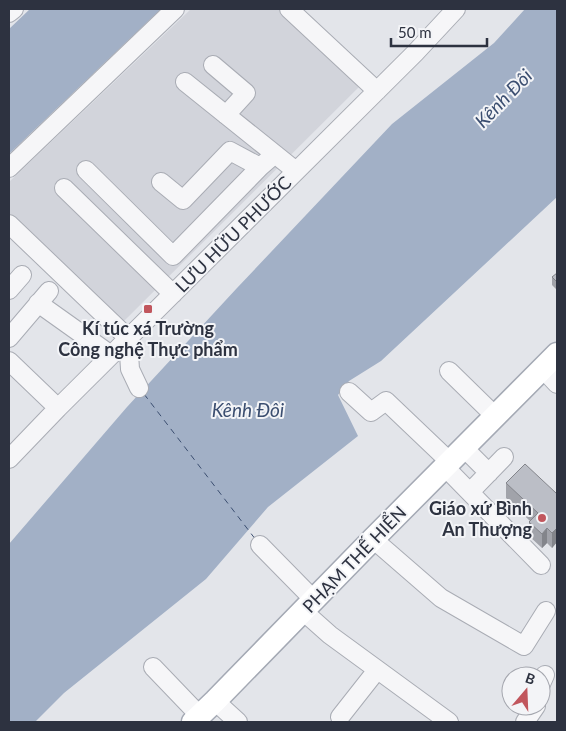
<svg xmlns="http://www.w3.org/2000/svg" width="566" height="731" font-family="Lato,sans-serif">
<style>
.built{fill:#d2d4db}
.water{fill:#a2b0c6}
.lines{fill:none;stroke-linecap:round;stroke-linejoin:round}
.ferry{stroke:#3b4e70;stroke-width:1;stroke-dasharray:6 5;stroke-linecap:butt}
.minor-casing{stroke:#a9acb4;stroke-width:20}
.major-casing{stroke:#a4a9b4;stroke-width:25}
.minor{stroke:#f6f6f8;stroke-width:18}
.major{stroke:#fff;stroke-width:22}
.wall{fill:#a1a3aa}
.shaded-wall{fill:#83858b}
.building{fill:#bbbec6;stroke:#83858b}
.poi-dot{fill:#c1565d;stroke:#f3f4f7;stroke-width:2}
.labels{text-anchor:middle;dominant-baseline:central;stroke-width:4;stroke-linejoin:round;paint-order:stroke}
.street-label{font-size:18px;fill:#2d3240;stroke:#f3f4f7}
.poi-label{font-size:18px;font-weight:bold;fill:#2d3240;stroke:#f3f4f7}
.water-label{font-size:19px;font-style:italic;fill:#3b4e70;stroke:#f3f4f7}
</style>
<rect width="100%" height="100%" fill="#e3e5ea"/>
<path class="built" d="M191 9H287L363 83 119 326 9 219V182Z"/>
<path class="water" d="M30 9H161L9 154V29Z
M525 9H557V197L381 361 349 381 338 395 358 436 268 507 206 579 64 693 35 722H9V544L127 407 237 288 392 124 494 43Z"/>
<g class="lines">
<path class="ferry" d="M144 394 256 540"/>
<g class="minor-casing">
<path id="minor" d="M289 9 377 91
M9 13 14 9
M213 65 246 93 226 115
M185 82 296 171
M9 168 175 9
M86 170 173 256 260 167
M161 182 183 200 230 151 260 167 275 154
M64 188 173 294
M9 224 128 338 130 369 139 388
M9 290 22 275
M38 303 111 355
M9 338 49 291
M9 361 58 408
M543 369 557 384
M449 371 495 416
M349 392 371 412 386 401 449 461
M463 447 489 473
M9 459 58 408 415 53 456 9
M444 466 541 565
M470 492 504 457
M373 539 441 598 524 646 546 611
M260 545 314 600
M303 611 330 635 449 722
M153 667 200 716
M541 684 545 675
M215 701 238 722
M340 717 377 670
M525 722 536 706"/>
</g>
<g class="major-casing">
<path id="major" d="M193 722 215 701 373 539 557 354"/>
</g>
<use href="#minor" class="minor"/>
<use href="#major" class="major"/>
</g>
<path class="wall" d="M557 273V290L552 285V277Z
M506 483 556 493 557 491V542L552 548 547 543 542 548 529 536V522L530 521 506 498Z"/>
<path class="shaded-wall" d="M547 528V543L542 548V534Z
M557 528V542L552 548V533Z"/>
<path class="building" d="M557 273V282L552 277Z
M525 464 556 493 557 491V528L552 533 547 528 542 534 529 522 538 513 506 483Z"/>
<g class="poi-dot">
<rect x="143" y="304" width="10" height="10" rx="2.5"/>
<circle cx="542" cy="518" r="5"/>
</g>
<g class="labels">
<g class="street-label">
<text transform="translate(233 234) rotate(-45)">LƯU HỮU PHƯỚC</text>
<text transform="translate(354 559) rotate(-46)">PHẠM THẾ HIỂN</text>
</g>
<g class="poi-label">
<text x="148" y="328">Kí túc xá Trường<tspan x="148" dy="21">Công nghệ Thực phẩm</tspan></text>
<text x="532" y="508" text-anchor="end">Giáo xứ Bình<tspan x="532" dy="21">An Thượng</tspan></text>
</g>
<g class="water-label">
<text transform="translate(503 98) rotate(-46)">Kênh Đôi</text>
<text x="248" y="409">Kênh Đôi</text>
</g>
</g>
<rect width="566" height="731" fill="none" stroke="#2d3240" stroke-width="20"/>
<g transform="translate(526 691) rotate(19)"><circle r="24" fill="#f3f4f7" stroke="#a4a6ae"/>
<path d="M0-4L9 19L0 12L-9 19Z" fill="#c1565d"/>
<text y="-8" font-size="14" font-weight="bold" text-anchor="middle" fill="#2d3240">B</text>
</g>
<path d="M391 38v8h96v-8" fill="none" stroke="#2d3240" stroke-width="2.5"/>
<text x="398" y="38" font-size="15" fill="#2d3240" stroke="#f3f4f7" stroke-width="4" paint-order="stroke">50 m</text>
</svg>
